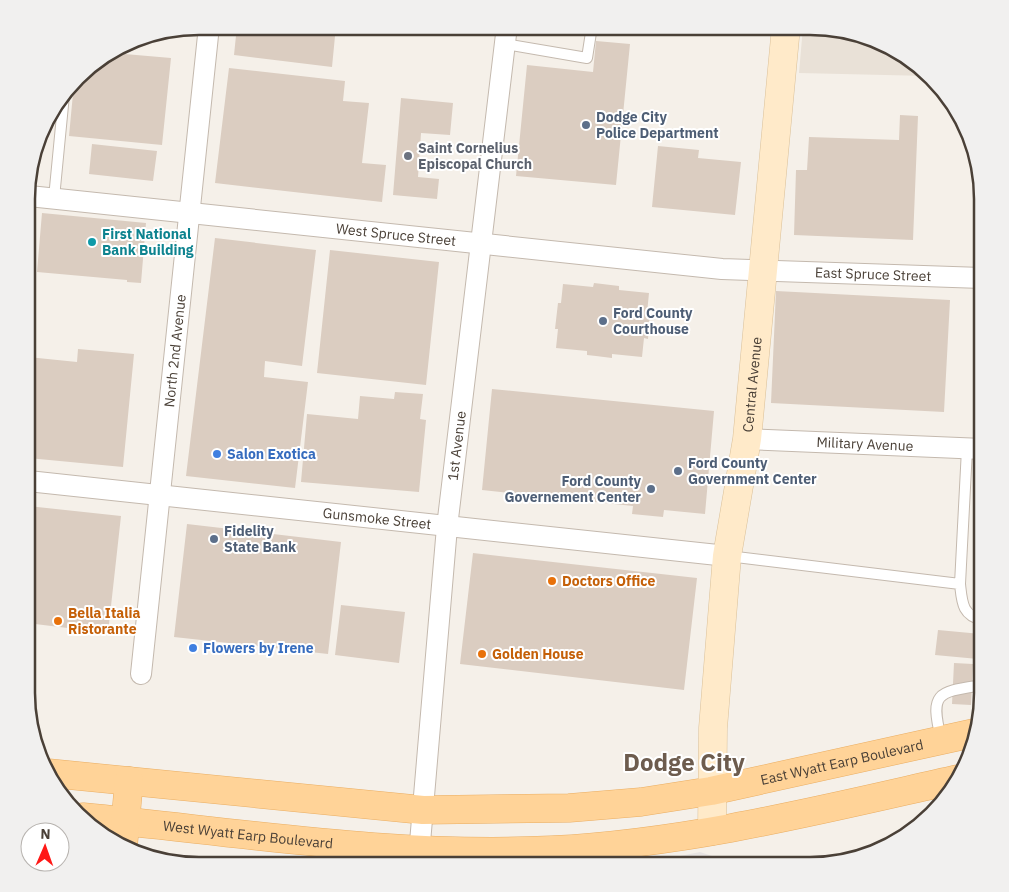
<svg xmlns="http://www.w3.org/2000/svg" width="1009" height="892" font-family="'IBM Plex Sans',sans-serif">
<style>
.residential{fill:#e9e1d7}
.parking{fill:#e7e3e1}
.building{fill:#dbcdc1}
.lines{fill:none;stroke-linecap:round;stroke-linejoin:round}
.lane-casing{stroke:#c4b9ae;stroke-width:12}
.street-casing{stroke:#c4b9ae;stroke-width:22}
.secondary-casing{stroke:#dac099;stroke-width:29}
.primary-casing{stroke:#eaae63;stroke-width:29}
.lane{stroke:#fff;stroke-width:10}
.street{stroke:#fff;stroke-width:20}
.secondary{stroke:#ffeac9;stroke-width:28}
.primary{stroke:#ffd398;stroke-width:28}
.service-dot{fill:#5c6f8a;stroke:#fff;stroke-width:2}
.worship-dot{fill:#6b7280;stroke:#fff;stroke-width:2}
.culture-dot{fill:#0f9aa8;stroke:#fff;stroke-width:2}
.shop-dot{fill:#3f7fe0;stroke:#fff;stroke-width:2}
.food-dot{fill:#e8710a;stroke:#fff;stroke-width:2}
.labels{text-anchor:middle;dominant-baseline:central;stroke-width:4;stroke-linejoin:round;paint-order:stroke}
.service-label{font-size:14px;font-weight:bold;fill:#4e5e75;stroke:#fff;text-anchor:start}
.worship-label{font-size:14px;font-weight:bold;fill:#5b616d;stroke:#fff;text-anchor:start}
.culture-label{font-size:14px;font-weight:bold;fill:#0d838f;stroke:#fff;text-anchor:start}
.street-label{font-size:14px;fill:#4a4037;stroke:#fff}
.shop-label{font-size:14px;font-weight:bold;fill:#366cbe;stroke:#fff;text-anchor:start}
.food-label{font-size:14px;font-weight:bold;fill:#c56008;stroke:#fff;text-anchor:start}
.town-label{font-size:24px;font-weight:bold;fill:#6d5c4e;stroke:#fff}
.rim{fill:none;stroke:#4a4037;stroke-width:2.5}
</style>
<rect width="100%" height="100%" fill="#f5f0e9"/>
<path class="residential" d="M803 27H821L886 44 928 76 799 73Z"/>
<path class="parking" d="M700 852 715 857 714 865H675L670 858Z"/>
<path class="building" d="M237 26H336L332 67 234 55Z
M596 41 630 44 616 185 516 176 527 65 593 72Z
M113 53 171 58 162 145 69 136 74 83 85 69Z
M229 68 345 81 343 101 369 103 362 163 386 165 382 202 215 183Z
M401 98 453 103 450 135 421 133 418 177 439 179 437 199 393 195Z
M900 115 918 116 913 240 794 235 796 170H807L809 137 899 140Z
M92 144 157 151 153 181 89 174Z
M658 146 699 150 698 158 741 162 735 215 652 207Z
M42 213 146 223 141 283 127 282V280L37 272Z
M215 238 316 250 302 366 265 361 264 377 308 382 295 488 186 476Z
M330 250 439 262 426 385 317 373Z
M594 283 619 286V290L649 293 647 313H650L648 339 644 338 642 357 612 354V358L596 356 587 355V351L556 348 558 329H555L558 303H561L563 284 593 287Z
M776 291 950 300 944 412 771 403Z
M78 349 134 354 123 467 28 458V357L77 362Z
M492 389 714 411 705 514 664 510 663 517 632 514 633 506 482 490Z
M395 392 423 394 420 419 426 420 419 492 301 482 307 414 358 419 360 396 394 399Z
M28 506 121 516 108 633 27 623Z
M187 524 341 542 328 654 174 637Z
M473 553 697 578 684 690 460 664Z
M341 605 405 612 399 663 335 655Z
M938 630 981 634 978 659 935 655Z
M954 663 973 664 971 705 952 704Z
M715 859 770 864V865H714Z"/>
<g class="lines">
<g class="lane-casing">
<path id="lane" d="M505 44 587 58 592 26
M54 198 64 95
M728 556 960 584C962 602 962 616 983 620
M960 584 967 449
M941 738C929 691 939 692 983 685"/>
</g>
<g class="street-casing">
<g id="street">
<path id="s1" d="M29 196 722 269 982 278"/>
<path id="s2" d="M747 439 983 449"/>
<path id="s3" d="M28 481 727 556"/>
<path id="s4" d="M141 674 209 26"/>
<path id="s5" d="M418 866 447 527 507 26"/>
</g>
</g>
<g class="secondary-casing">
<g id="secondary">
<path id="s6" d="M712 831 713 728 727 556 747 439 786 27"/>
</g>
</g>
<g class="primary-casing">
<g id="primary">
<path id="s7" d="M48 773 423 810 569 808 641 802 711 791 974 733"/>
<path id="s8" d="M83 817C238 832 396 858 552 850 690 843 824 809 958 779"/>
<path d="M123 848 129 781"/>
</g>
</g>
<use href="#lane" class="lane"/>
<use href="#street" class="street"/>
<use href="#secondary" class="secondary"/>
<use href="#primary" class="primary"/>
</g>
<g class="service-dot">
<circle cx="586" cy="125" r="5"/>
<circle cx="603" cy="321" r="5"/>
<circle cx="678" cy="471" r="5"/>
<circle cx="651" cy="489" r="5"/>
<circle cx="214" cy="539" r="5"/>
</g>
<circle class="worship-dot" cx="408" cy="156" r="5"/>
<circle class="culture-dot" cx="92" cy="242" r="5"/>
<g class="shop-dot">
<circle cx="217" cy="454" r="5"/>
<circle cx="193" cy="648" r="5"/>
</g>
<g class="food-dot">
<circle cx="552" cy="581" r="5"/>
<circle cx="58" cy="621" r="5"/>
<circle cx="482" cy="654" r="5"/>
</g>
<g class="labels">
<g class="service-label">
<text x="596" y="117">Dodge City<tspan x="596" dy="16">Police Department</tspan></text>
<text x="613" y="313">Ford County<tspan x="613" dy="16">Courthouse</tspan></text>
<text x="688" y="463">Ford County<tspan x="688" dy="16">Government Center</tspan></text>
<text x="641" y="481" text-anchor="end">Ford County<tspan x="641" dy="16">Governement Center</tspan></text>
<text x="224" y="531">Fidelity<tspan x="224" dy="16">State Bank</tspan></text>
</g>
<g class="worship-label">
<text x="418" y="148">Saint Cornelius<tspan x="418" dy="16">Episcopal Church</tspan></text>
</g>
<g class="culture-label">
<text x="102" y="234">First National<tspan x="102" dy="16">Bank Building</tspan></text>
</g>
<g class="street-label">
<text stroke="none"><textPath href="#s1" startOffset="369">West Spruce Street</textPath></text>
<text stroke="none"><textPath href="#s1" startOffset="848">East Spruce Street</textPath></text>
<text stroke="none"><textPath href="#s4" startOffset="325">North 2nd Avenue</textPath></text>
<text stroke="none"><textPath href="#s6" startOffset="449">Central Avenue</textPath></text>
<text stroke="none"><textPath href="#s2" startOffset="118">Military Avenue</textPath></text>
<text stroke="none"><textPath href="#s5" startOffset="422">1st Avenue</textPath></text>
<text stroke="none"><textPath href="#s3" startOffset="351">Gunsmoke Street</textPath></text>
<text stroke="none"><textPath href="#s7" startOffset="800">East Wyatt Earp Boulevard</textPath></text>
<text stroke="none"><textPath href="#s8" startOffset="166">West Wyatt Earp Boulevard</textPath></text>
</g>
<g class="shop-label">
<text x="227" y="454">Salon Exotica</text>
<text x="203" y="648">Flowers by Irene</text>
</g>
<g class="food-label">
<text x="562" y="581">Doctors Office</text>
<text x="68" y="613">Bella Italia<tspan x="68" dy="16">Ristorante</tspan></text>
<text x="492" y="654">Golden House</text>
</g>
<g class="town-label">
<text x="684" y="762">Dodge City</text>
</g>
</g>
<path d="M0 0H1009V892H0ZM199 35H810A164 164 0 0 1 974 199V693A164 164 0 0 1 810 857H199A164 164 0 0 1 35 693V199A164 164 0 0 1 199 35Z" fill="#f1f0ef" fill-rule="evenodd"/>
<path class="rim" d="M199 35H810A164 164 0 0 1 974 199V693A164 164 0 0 1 810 857H199A164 164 0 0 1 35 693V199A164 164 0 0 1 199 35Z"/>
<g transform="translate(45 847) rotate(2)"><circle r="24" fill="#ffffff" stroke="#b7b3af"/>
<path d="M0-4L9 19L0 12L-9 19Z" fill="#ff1816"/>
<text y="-8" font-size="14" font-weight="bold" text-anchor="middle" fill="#4a4037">N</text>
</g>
</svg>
